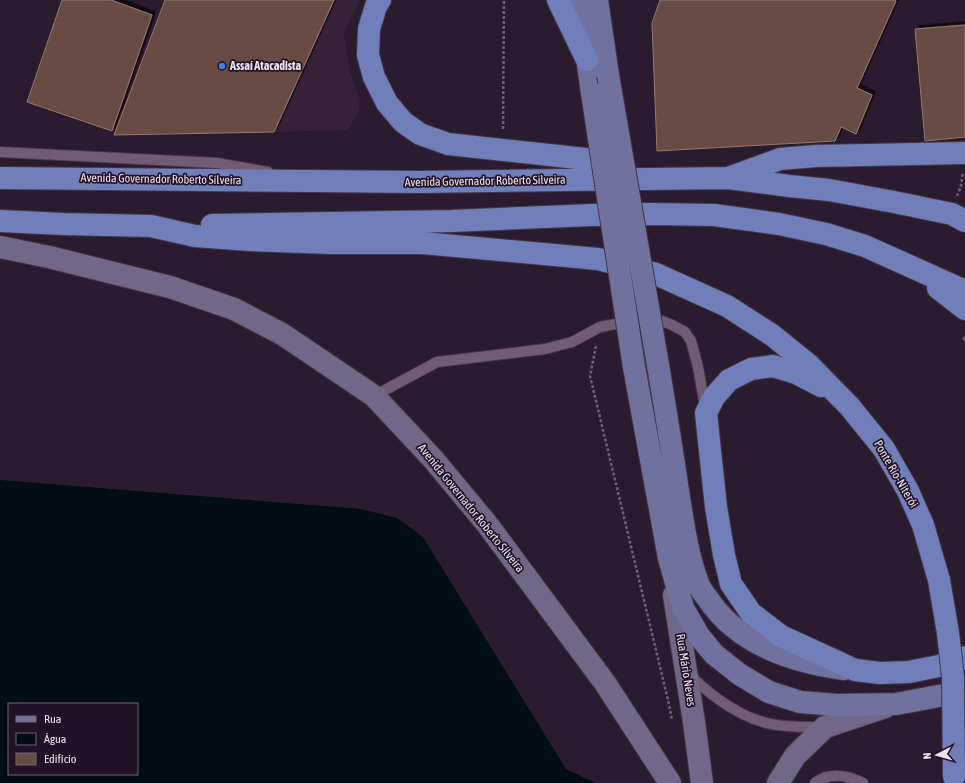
<svg xmlns="http://www.w3.org/2000/svg" width="965" height="783" font-family="'Asap Condensed',sans-serif">
<style>
.built{fill:#37223b}
.water{fill:#010e13;fill-rule:evenodd}
.building{fill:#684b43;stroke:#98786f;filter:url(#shadow)}
.lines{fill:none;stroke-linecap:round;stroke-linejoin:round}
.lane-casing{stroke:#433647;stroke-width:12}
.secondary-casing{stroke:#433647;stroke-width:24}
.primary-casing{stroke:#433647;stroke-width:24}
.highway-casing{stroke:#433647;stroke-width:24}
.path{stroke:#6e6071;stroke-width:2.5;stroke-dasharray:3 2;stroke-linecap:butt}
.lane{stroke:#705d74;stroke-width:10}
.secondary{stroke:#706789;stroke-width:22}
.primary{stroke:#70719e;stroke-width:22}
.highway{stroke:#707fba;stroke-width:22}
.primary-bridge-casing{stroke:#433647;stroke-width:24;stroke-linecap:butt}
.highway-bridge-casing{stroke:#433647;stroke-width:24;stroke-linecap:butt}
.primary-bridge{stroke:#70719e;stroke-width:22}
.highway-bridge{stroke:#707fba;stroke-width:22}
.shop-dot{fill:#3f7fe0;stroke:#211225;stroke-width:1.5}
.labels{text-anchor:middle;dominant-baseline:central;stroke-width:3.5;stroke-linejoin:round;paint-order:stroke}
.poi-label{font-size:12px;font-weight:bold;fill:#ede2ef;stroke:#211225;text-anchor:start}
.street-label{font-size:12px;fill:#ede2ef;stroke:#211225}
</style>
<defs>
<filter id="shadow"><feDropShadow dx="3.5" dy="-3.5" stdDeviation="0" flood-color="#0009"/></filter>
</defs>
<rect width="100%" height="100%" fill="#2b1b2f"/>
<path class="built" d="M334 0H360L346 29 344 36 350 73 360 100 359 110 348 130 274 132Z"/>
<path class="water" d="M0 480 361 509 397 518 423 537 566 769 596 783H0ZM9 704H137V774H9Z"/>
<path class="building" d="M62 0H111L152 15 112 131 27 102Z
M165 0H334L274 132 114 135Z
M660 0H893L896 1 857 88 872 95 856 134 841 127 835 141 657 151 652 23Z
M965 25V137L925 141 915 29Z"/>
<g class="lines">
<g class="lane-casing">
<path id="lane" d="M0 152 217 163 268 172
M374 396 437 362 545 349 572 342 600 327 630 321 646 319 662 321 672 325 685 332 691 341 698 367 705 407
M690 674C698 684 707 691 718 699 754 725 778 728 822 727
M815 783C829 772 848 775 863 783"/>
</g>
<g class="secondary-casing">
<path id="secondary" d="M0 247 49 257 170 287 234 309 282 334 374 396 433 459 487 524 605 683 670 783
M674 595 694 722 702 783
M778 783 795 756 825 727 885 707"/>
</g>
<g class="primary-casing">
<path id="primary" d="M579 0 592 93
M597 0 608 75
M658 365C665 407 672 449 678 491 683 522 687 554 698 583 700 589 704 594 708 599 738 644 792 662 844 669
M634 367 669 558 683 608 699 636 714 654 739 674 769 692 800 702 837 705 896 704 965 691"/>
</g>
<g class="highway-casing">
<path id="highway" d="M380 0 376 6 369 29 368 55 374 77 387 103 403 122 420 134 448 144 586 159 620 168
M558 0 587 60
M731 177 780 159 816 156 965 153
M0 178 419 182 728 178 789 186 829 190 894 202 952 214 965 221
M0 221 63 224 151 226 195 236 250 240 330 243H422L598 259 656 274 727 306 772 335 808 364 850 407 884 449 908 491 923 525 939 580
M212 225 452 221 592 215 651 214 714 215 779 224 826 234 865 246 965 291
M938 288 965 309
M821 386 796 373 773 366 751 369 729 380 714 397 706 413 716 507 724 555 731 584 751 613 781 636 855 670 880 673 909 672 939 666 965 657"/>
</g>
<path class="path" d="M503 129 504 0
M957 196 961 186 963 172
M965 337 963 340 965 341
M596 346 590 376 668 700 672 720"/>
<use href="#lane" class="lane"/>
<use href="#secondary" class="secondary"/>
<use href="#primary" class="primary"/>
<use href="#highway" class="highway"/>
<g class="primary-bridge-casing">
<path id="primary-bridge" d="M608 75 658 365
M592 93 634 367"/>
</g>
<g class="highway-bridge-casing">
<path id="highway-bridge" d="M939 580 948 633 953 677 954 777"/>
</g>
<use href="#primary-bridge" class="primary-bridge"/>
<use href="#highway-bridge" class="highway-bridge"/>
</g>
<circle class="shop-dot" cx="222" cy="66" r="4"/>
<g class="labels">
<g class="poi-label">
<text x="230" y="66">Assaí Atacadista</text>
</g>
<g class="street-label">
<text transform="translate(161 179) rotate(1)">Avenida Governador Roberto Silveira</text>
<text transform="translate(485 181) rotate(-1)">Avenida Governador Roberto Silveira</text>
<text transform="translate(896 474) rotate(60)">Ponte Rio-Niterói</text>
<text transform="translate(471 508) rotate(51)">Avenida Governador Roberto Silveira</text>
<text transform="translate(686 670) rotate(81)">Rua Mário Neves</text>
</g>
</g>
<rect x="8" y="703" width="130" height="72" fill="#211225" stroke="#736576"/>
<rect x="16" y="716" width="20" height="6" fill="#70719e" stroke="#736576"/>
<text x="44" y="723" font-size="12" fill="#ede2ef">Rua</text>
<rect x="16" y="733" width="20" height="12" fill="#010e13" stroke="#736576"/>
<text x="44" y="743" font-size="12" fill="#ede2ef">Água</text>
<rect x="16" y="753" width="20" height="12" fill="#684b43" stroke="#736576"/>
<text x="44" y="763" font-size="12" fill="#ede2ef">Edifício</text>
<g transform="translate(937 755) rotate(264)" stroke="#211225" stroke-width="3" paint-order="stroke">
<path d="M0-3L7 15L0 10L-7 15Z" fill="#ede2ef"/>
<text y="-6" font-size="11" font-weight="bold" text-anchor="middle" fill="#ede2ef">N</text>
</g>
</svg>
